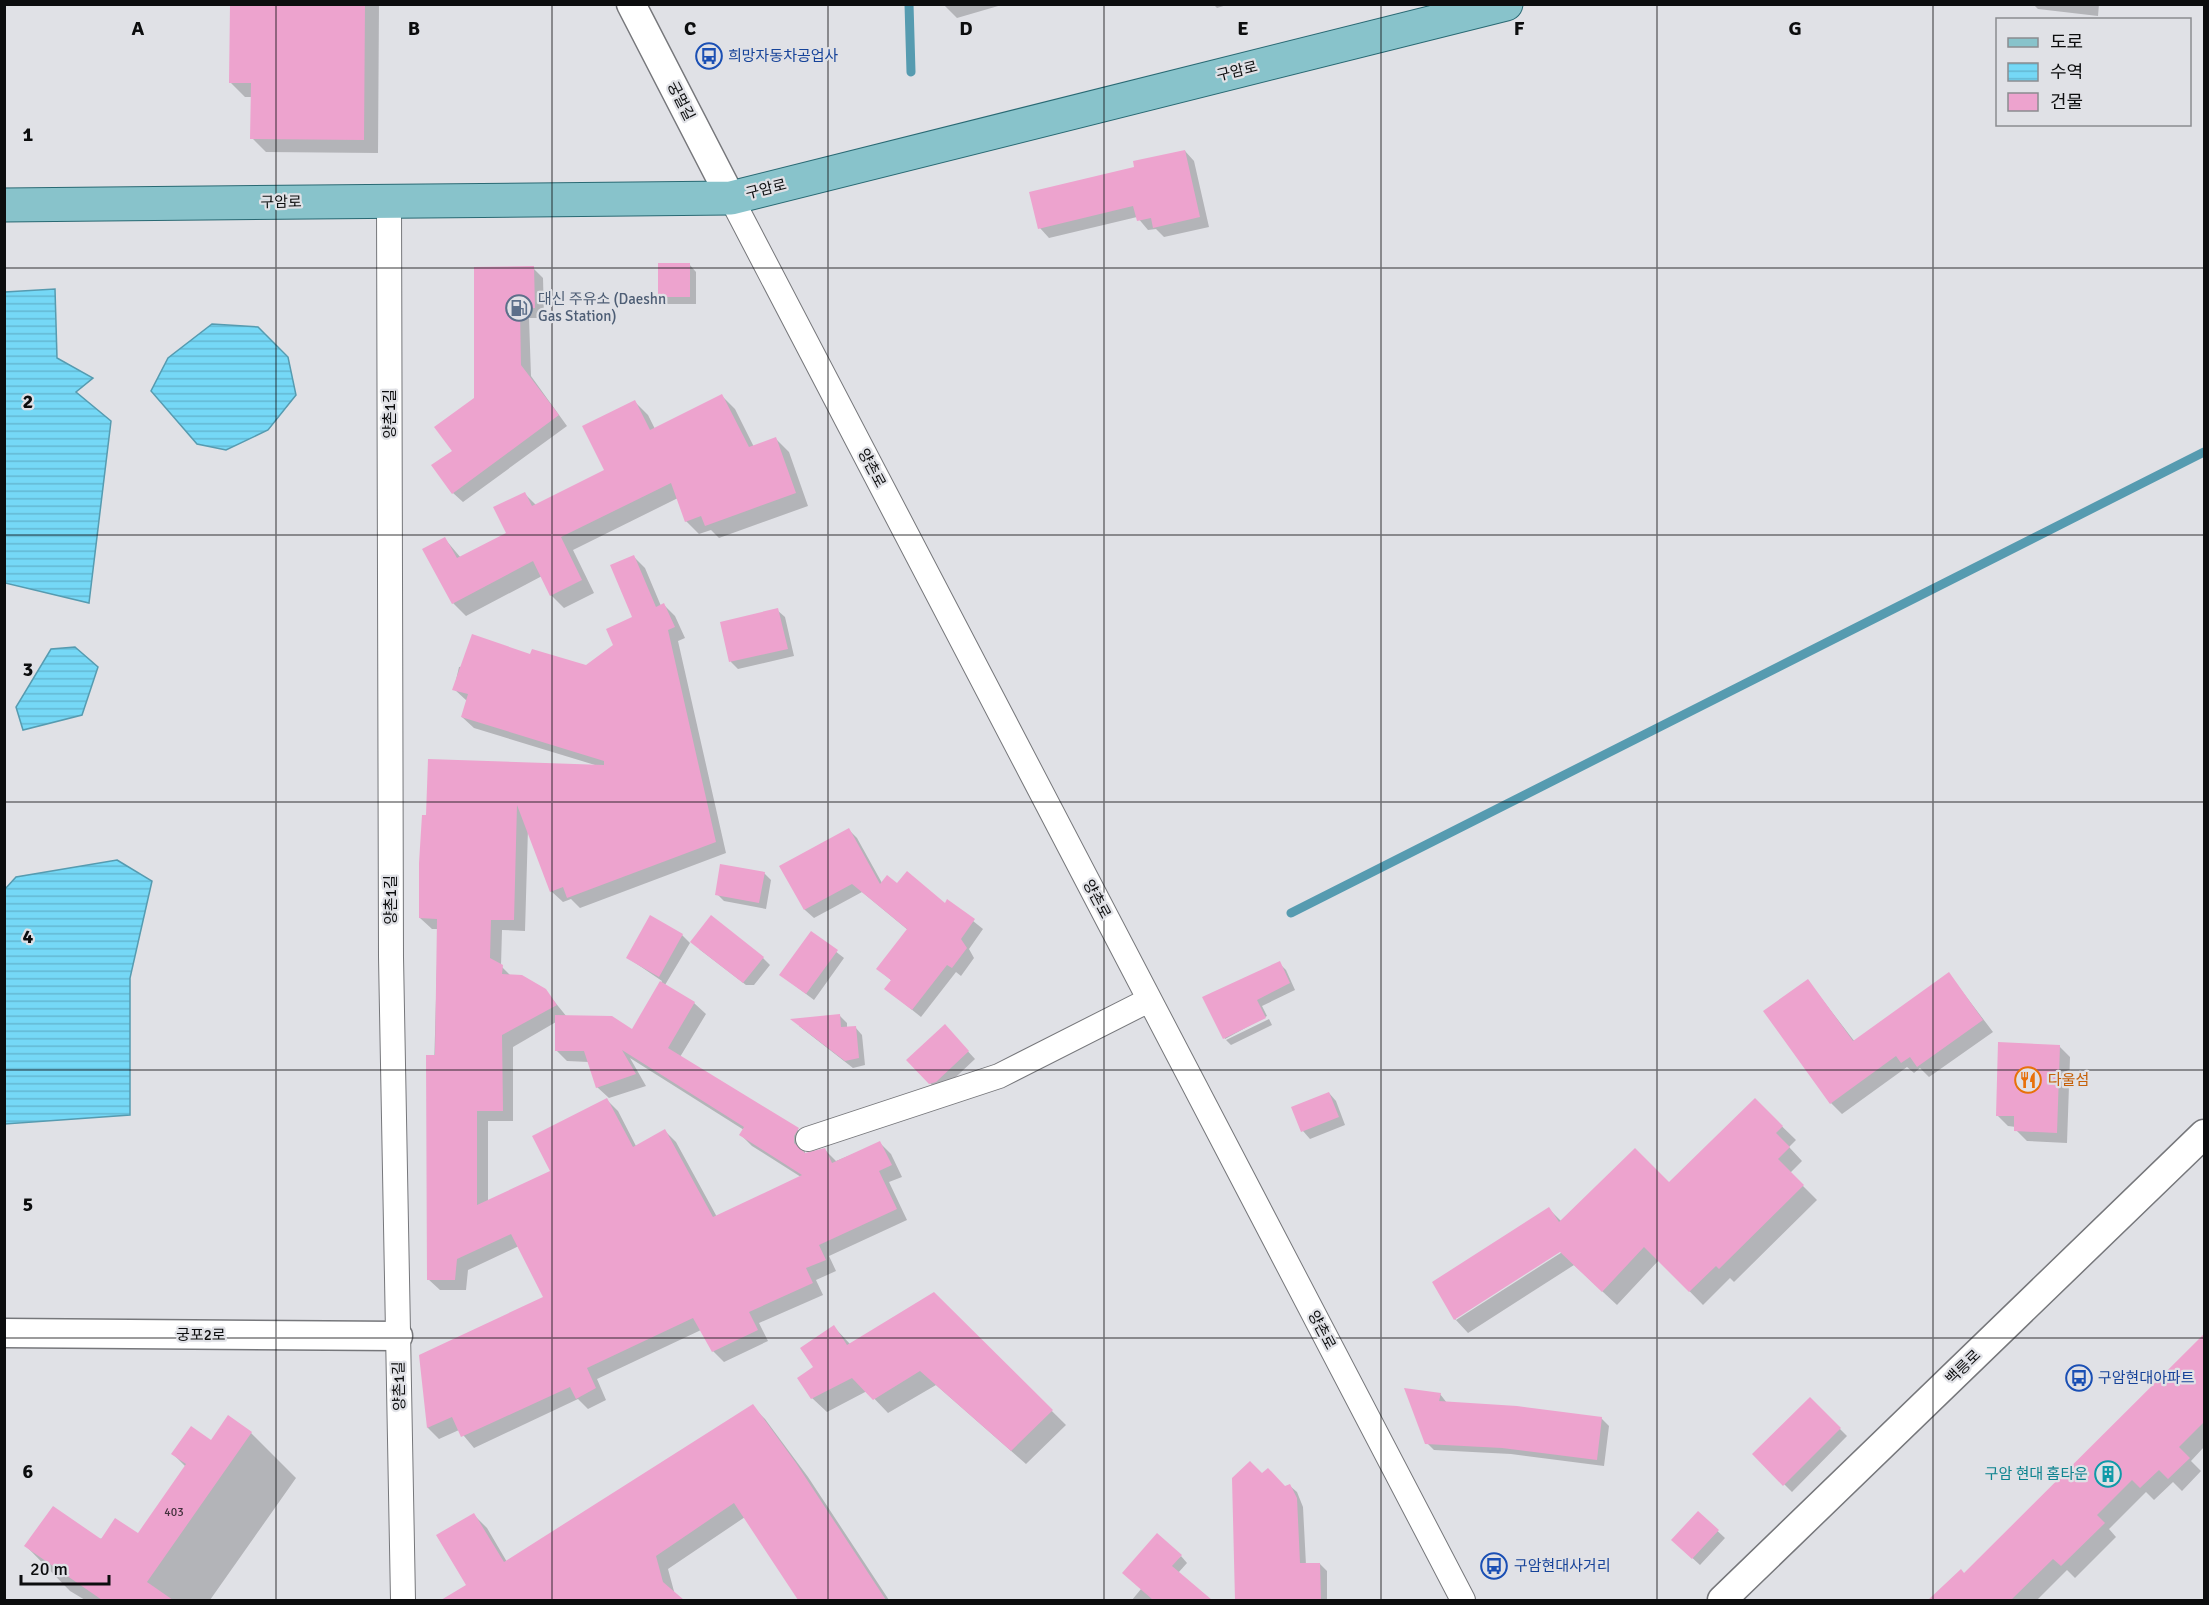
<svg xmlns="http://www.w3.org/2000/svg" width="2209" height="1605" font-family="Signika,'Noto Sans KR',sans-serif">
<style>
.water{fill:url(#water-rules);stroke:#569bb0;stroke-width:1.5}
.shadow{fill:#0003;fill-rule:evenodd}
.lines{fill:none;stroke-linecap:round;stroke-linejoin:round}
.stream{stroke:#569bb0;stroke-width:9}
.building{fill:#eda3ce}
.minor-casing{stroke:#76777b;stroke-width:26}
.tertiary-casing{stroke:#76777b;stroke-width:31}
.primary-casing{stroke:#296973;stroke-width:35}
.minor{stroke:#fff;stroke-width:24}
.tertiary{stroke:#fff;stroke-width:28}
.primary{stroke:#88c3cb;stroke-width:33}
.grid{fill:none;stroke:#0c0d0e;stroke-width:1.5;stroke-opacity:0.55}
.labels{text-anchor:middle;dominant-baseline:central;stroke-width:4.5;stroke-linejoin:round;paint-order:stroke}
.number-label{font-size:12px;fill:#44323e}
.transit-label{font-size:15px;fill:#164399;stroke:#e0e1e6;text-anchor:start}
.street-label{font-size:15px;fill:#0c0d0e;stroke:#e0e1e6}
.service-label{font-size:15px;fill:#4e5e75;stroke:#e0e1e6;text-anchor:start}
.food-label{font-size:15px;fill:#c56008;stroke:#e0e1e6;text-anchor:start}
.culture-label{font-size:15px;fill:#0d838f;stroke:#e0e1e6;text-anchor:end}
.grid-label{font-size:20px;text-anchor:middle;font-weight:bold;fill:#0c0d0e;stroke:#e0e1e6;stroke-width:4.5;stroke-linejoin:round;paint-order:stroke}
</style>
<defs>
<pattern id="water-rules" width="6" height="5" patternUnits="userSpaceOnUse" patternTransform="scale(1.5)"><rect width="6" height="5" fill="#75d8f6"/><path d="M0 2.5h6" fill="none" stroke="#64b8d2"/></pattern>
</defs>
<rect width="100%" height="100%" fill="#e0e1e6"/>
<path class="water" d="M55 289 57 358 93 378 76 392 111 421 89 603 5 583V292Z
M212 324 258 327 288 357 296 395 268 430 226 450 197 444 151 391 168 358Z
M75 647 98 667 82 715 23 730 16 707 51 649Z
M117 860 152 881 130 978V1115L5 1124V889L16 877Z"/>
<path class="shadow" d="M231 4H379L378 153 266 152 252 138V97H245L231 83Z
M943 4H1005L957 18Z
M1213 4H1230L1217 8Z
M2033 4H2099L2098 16 2038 9Z
M1185 151 1194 161 1209 227 1164 237 1156 229 1148 230 1137 217 1049 238 1040 228 1136 168Z
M689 264 696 272V304H667L660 296Z
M533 268 543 278 544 318H529L531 376 567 426 463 502 453 493 454 451Z
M722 396 735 409 754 447 776 439 789 452 808 506 719 538 711 530 699 534 686 521 678 498 573 550 594 593 564 608 551 595 542 576 466 616 453 603 445 539 461 558 508 533 524 493 536 505 606 471 635 402 648 415 655 429Z
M634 557 645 568 661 606 664 605 675 616 685 638 678 641 726 853 580 908 571 899 563 902 551 891 528 828 525 931 502 930 501 966 511 976 545 990 567 1017 633 1031 662 981 628 958 650 917 682 935 690 943 665 985 694 1003 706 1014 680 1057 798 1130 809 1141 805 1147V1154L825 1150 836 1161 880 1143 891 1154 902 1177 889 1182 907 1220 829 1256 836 1271 816 1280 823 1295 759 1323 768 1341 724 1362 713 1351 701 1330 597 1379 606 1400 588 1409 578 1399 474 1448 459 1430 439 1439 428 1428 421 1356 545 1298 519 1246 468 1270 466 1290H440L428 1279 438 929H432L420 918 424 816 595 765 474 728 462 717 467 701 454 689 459 667 531 656 587 666 615 645 634 618ZM556 1022V1050L567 1061 589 1062 597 1087 609 1098 646 1086 630 1058 744 1130 741 1135 752 1146 801 1177 717 1217 676 1142 665 1131 636 1146 618 1111 606 1099 552 1172 488 1202V1121H513V1047Z
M777 610 785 617 794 656 738 669 731 662 721 623Z
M849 830 857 838 882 883 897 885 945 905 948 901 983 929 969 949 974 958 961 976 956 972 921 1017 886 989 892 981 878 969 908 930 862 892 814 918 805 910 782 867Z
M764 873 771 880 766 909 724 901 717 894Z
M812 933 844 958 814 1000 781 975Z
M699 949 763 958 770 965 754 985H746Z
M1279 963 1286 970 1295 990 1262 1006 1267 1016 1225 1039 1204 997Z
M1949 974 1993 1032 1929 1077 1920 1068 1914 1073 1907 1067 1842 1114 1831 1103 1808 981 1855 1042Z
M840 1016 847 1023V1028L855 1027 862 1035 865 1065 853 1068 799 1026Z
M1269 1019 1272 1025 1231 1045 1226 1040Z
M952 1034 975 1059 943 1089 937 1091 930 1083Z
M2059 1046 2070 1057 2067 1143 2027 1141 2016 1130V1127L2008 1126 1997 1115Z
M1329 1093 1336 1101 1345 1125 1310 1139 1303 1131 1293 1107Z
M1755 1100 1796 1140 1789 1147 1802 1161 1790 1173 1817 1200 1734 1282 1730 1278 1703 1305 1659 1260 1617 1305 1574 1265 1468 1333 1455 1319 1434 1283 1549 1209 1561 1221 1635 1150 1669 1184ZM1565 1247 1567 1249 1456 1320V1316Z
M934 1294 1066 1425 1026 1464 936 1385 888 1413 867 1391 827 1412 812 1398 815 1367 834 1327 850 1344Z
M2204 1335V1447L2191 1461 2201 1471 2182 1491 2173 1482 2154 1500 2146 1492 2109 1529 2116 1537 2075 1578 2067 1570 2037 1600H1930L1961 1571 1964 1575Z
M1440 1394 1447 1403 1601 1418 1609 1426 1604 1466 1511 1454 1434 1450 1427 1443Z
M1810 1399 1847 1436 1792 1492 1754 1454Z
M752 1406 765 1419 808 1477 889 1600H800L745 1517 668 1569 675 1595 681 1600H444L468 1586 474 1515 487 1528 507 1562Z
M251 1433 296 1478 210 1600H85L70 1591 26 1546 138 1535 186 1467 173 1454Z
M1262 1476 1285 1488 1290 1486 1297 1492 1303 1507 1306 1565 1320 1564 1327 1571V1600H1237L1233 1479Z
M1698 1513 1725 1538 1700 1565 1673 1540Z
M1181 1556 1187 1563 1178 1573 1207 1598 1205 1600H1132L1141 1589Z"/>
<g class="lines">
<path class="stream" d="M909 4 911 72
M1291 913 2204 452"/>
</g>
<path class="building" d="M230 4H365L364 140 250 139 251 83H229Z
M1185 150 1200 217 1153 228 1151 218 1137 221 1133 206 1038 229 1029 192 1134 167 1133 161Z
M658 263H690V297H658Z
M534 266 535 308 520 309 521 365 559 415 452 494 431 465 452 451 434 427 474 398V267Z
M722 394 749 447 776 437 796 493 705 526 701 516 685 522 671 483 561 537 582 580 550 596 533 561 452 604 422 549 445 537 457 558 506 533 493 507 525 492 532 506 604 470 582 426 635 400 650 430Z
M634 555 656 607 664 603 675 627 668 630 716 842 567 898 563 887 550 892 517 805 514 920H491L490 958 503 965 502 974 522 975 546 989 557 1005 502 1035 503 1111H477V1205L550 1171 532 1136 607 1098 633 1147 665 1129 713 1217 802 1175 739 1135 744 1127 622 1050 636 1074 596 1088 584 1051H555V1015L612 1016 632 1029 660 981 695 1002 668 1048 799 1128 794 1136V1143L805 1153 825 1148 832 1163 880 1141 892 1165 879 1171 897 1209 819 1245 826 1260 806 1268 813 1283 749 1312 758 1330 712 1352 693 1318 587 1368 596 1388 576 1399 570 1387 461 1437 452 1417 427 1428 419 1355 543 1297 511 1234 457 1259 455 1280H427L426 1055H435L437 919 419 918V863L422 815H426L428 759 604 765V761L461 717 468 694 452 690 472 634 530 654 532 649 586 665 613 645 606 629 632 617 610 565Z
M778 608 788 649 729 662 720 622Z
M849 828 880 884 887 875 897 883 907 871 945 903 947 899 975 919 961 939 967 948 952 968 947 965 912 1010 884 989 891 980 876 969 907 929 852 884 804 910 779 866Z
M720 864 765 872 759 903 715 895Z
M650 915 683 934 659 977 626 958Z
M711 915 764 957 743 983 690 942Z
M811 931 838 950 806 994 779 975Z
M1280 961 1290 983 1257 1000 1266 1018 1223 1039 1202 997Z
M1949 972 1983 1020 1917 1067 1910 1057 1901 1063 1896 1056 1830 1104 1763 1011 1808 979 1853 1041Z
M840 1014 841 1027 856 1026 859 1058 845 1061 790 1019Z
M945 1024 969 1051 936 1082 929 1084 906 1060Z
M1998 1042 2060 1045 2057 1133 2014 1131V1116H1996Z
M1329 1092 1339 1117 1301 1132 1291 1107Z
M1755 1098 1783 1126 1776 1133 1790 1147 1778 1159 1804 1185 1719 1269 1716 1266 1689 1292 1644 1247 1602 1292 1560 1252 1454 1320 1432 1282 1549 1207 1559 1222 1635 1148 1669 1182Z
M934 1292 1053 1410 1011 1451 920 1371 873 1400 852 1378 811 1399 797 1378 813 1367 800 1348 834 1325 847 1345Z
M2205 1333V1421L2179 1447 2190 1458 2168 1479 2159 1470 2140 1488 2132 1480 2097 1515 2105 1523 2061 1566 2053 1559 2011 1600H1928L1961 1569 1964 1573Z
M1404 1388 1441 1393 1439 1401 1517 1406 1602 1417 1597 1460 1502 1448 1425 1444Z
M1810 1397 1841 1428 1783 1486 1752 1454Z
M753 1404 796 1463 886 1600H798L734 1503 656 1556 663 1582 684 1600H441L466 1585 436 1535 474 1513 504 1562Z
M228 1415 252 1432 147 1582 173 1600H102L24 1546 53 1506 101 1539 115 1518 138 1533 186 1464 171 1454 191 1426 211 1440Z
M1250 1461 1262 1473 1268 1468 1285 1486 1290 1484 1297 1498 1300 1563H1320L1321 1600H1235L1232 1478Z
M1698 1511 1719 1530 1692 1559 1671 1540Z
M1157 1533 1182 1555 1172 1566 1212 1600H1153L1122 1573Z"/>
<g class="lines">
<g class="minor-casing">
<path id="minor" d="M731 198 1463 1600
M389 200 391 957 403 1600
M808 1139 999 1076 1149 1000"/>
</g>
<g class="tertiary-casing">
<path id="tertiary" d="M631 4 731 198
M4 1333 398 1336
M1722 1600 2204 1134"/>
</g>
<g class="primary-casing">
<path id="primary" d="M4 205 731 198 1506 4"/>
</g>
<use href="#minor" class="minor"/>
<use href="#tertiary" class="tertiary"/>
<use href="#primary" class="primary"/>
</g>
<path class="grid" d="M276 4V1600M552 4V1600M828 4V1600M1104 4V1600M1381 4V1600M1657 4V1600M1933 4V1600M4 268H2204M4 535H2204M4 802H2204M4 1070H2204M4 1338H2204"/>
<defs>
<g id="bus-ring" transform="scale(1.35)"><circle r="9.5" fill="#e0e1e6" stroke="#1a4fb4" stroke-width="1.5"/><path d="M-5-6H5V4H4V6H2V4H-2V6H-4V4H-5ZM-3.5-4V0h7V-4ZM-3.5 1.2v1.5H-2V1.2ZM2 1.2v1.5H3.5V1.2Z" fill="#1a4fb4"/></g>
<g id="fuel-ring" transform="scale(1.35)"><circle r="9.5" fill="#e0e1e6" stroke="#5c6f8a" stroke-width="1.5"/><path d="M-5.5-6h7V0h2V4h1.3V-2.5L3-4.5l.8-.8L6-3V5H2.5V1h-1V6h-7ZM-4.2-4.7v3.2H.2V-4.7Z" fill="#5c6f8a"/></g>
<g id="restaurant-ring" transform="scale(1.35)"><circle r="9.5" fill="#e0e1e6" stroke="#e8710a" stroke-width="1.5"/><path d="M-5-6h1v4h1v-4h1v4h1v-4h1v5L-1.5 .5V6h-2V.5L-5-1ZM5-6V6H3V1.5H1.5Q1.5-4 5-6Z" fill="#e8710a"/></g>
<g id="building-ring" transform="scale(1.35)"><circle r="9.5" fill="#e0e1e6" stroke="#0f9aa8" stroke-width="1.5"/><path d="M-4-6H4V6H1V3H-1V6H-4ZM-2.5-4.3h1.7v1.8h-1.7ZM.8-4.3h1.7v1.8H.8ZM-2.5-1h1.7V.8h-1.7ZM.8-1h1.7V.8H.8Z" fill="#0f9aa8"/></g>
</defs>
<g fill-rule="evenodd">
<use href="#bus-ring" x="709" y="56"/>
<use href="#fuel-ring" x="519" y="308"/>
<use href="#restaurant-ring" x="2028" y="1080"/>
<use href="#bus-ring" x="2079" y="1378"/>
<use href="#building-ring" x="2108" y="1474"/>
<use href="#bus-ring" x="1494" y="1566"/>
</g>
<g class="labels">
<g class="number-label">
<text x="174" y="1512">403</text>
</g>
<g class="transit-label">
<text x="728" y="56">희망자동차공업사</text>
<text x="2098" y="1378">구암현대아파트</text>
<text x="1514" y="1566">구암현대사거리</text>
</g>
<g class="street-label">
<text transform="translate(1237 71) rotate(-14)">구암로</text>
<text transform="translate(681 101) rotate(63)">궁멀길</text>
<text transform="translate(766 189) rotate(-14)">구암로</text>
<text transform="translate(281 202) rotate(-1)">구암로</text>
<text transform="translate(390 414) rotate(-90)">양촌1길</text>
<text transform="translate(872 468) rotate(62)">양촌로</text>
<text transform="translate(1097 899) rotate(62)">양촌로</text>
<text transform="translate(391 900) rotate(-90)">양촌1길</text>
<text transform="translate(1322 1330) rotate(62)">양촌로</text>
<text x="201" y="1335">궁포2로</text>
<text transform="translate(1963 1367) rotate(-44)">백릉로</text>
<text transform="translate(399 1386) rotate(-91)">양촌1길</text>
</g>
<g class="service-label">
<text x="538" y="299">대신 주유소 (Daeshn<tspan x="538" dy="17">Gas Station)</tspan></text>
</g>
<g class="food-label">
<text x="2048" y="1080">다울섬</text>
</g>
<g class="culture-label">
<text x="2088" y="1474">구암 현대 홈타운</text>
</g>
</g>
<g class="grid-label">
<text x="138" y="35">A</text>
<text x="414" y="35">B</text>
<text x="690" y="35">C</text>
<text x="966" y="35">D</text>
<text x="1243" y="35">E</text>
<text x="1519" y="35">F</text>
<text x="1795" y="35">G</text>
<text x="28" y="141">1</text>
<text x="28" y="408">2</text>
<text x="28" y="676">3</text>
<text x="28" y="943">4</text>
<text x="28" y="1211">5</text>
<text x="28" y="1478">6</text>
</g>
<rect width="2209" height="1605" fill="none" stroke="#0c0d0e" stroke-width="12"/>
<rect x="1996" y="18" width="195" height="108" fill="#e0e1e6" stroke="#8b8c90" stroke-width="1.5"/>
<rect x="2008" y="38" width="30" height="9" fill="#88c3cb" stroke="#8b8c90" stroke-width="1.5"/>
<text x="2050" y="48" font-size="18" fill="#0c0d0e">도로</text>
<rect x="2008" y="63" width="30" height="18" fill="url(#water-rules)" stroke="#8b8c90" stroke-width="1.5"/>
<text x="2050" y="78" font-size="18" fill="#0c0d0e">수역</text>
<rect x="2008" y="93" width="30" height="18" fill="#eda3ce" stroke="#8b8c90" stroke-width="1.5"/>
<text x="2050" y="108" font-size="18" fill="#0c0d0e">건물</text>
<path d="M21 1575v9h88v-9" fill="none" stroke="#0c0d0e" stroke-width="3"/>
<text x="30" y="1575" font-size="18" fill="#0c0d0e" stroke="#e0e1e6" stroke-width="4.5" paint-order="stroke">20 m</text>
</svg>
